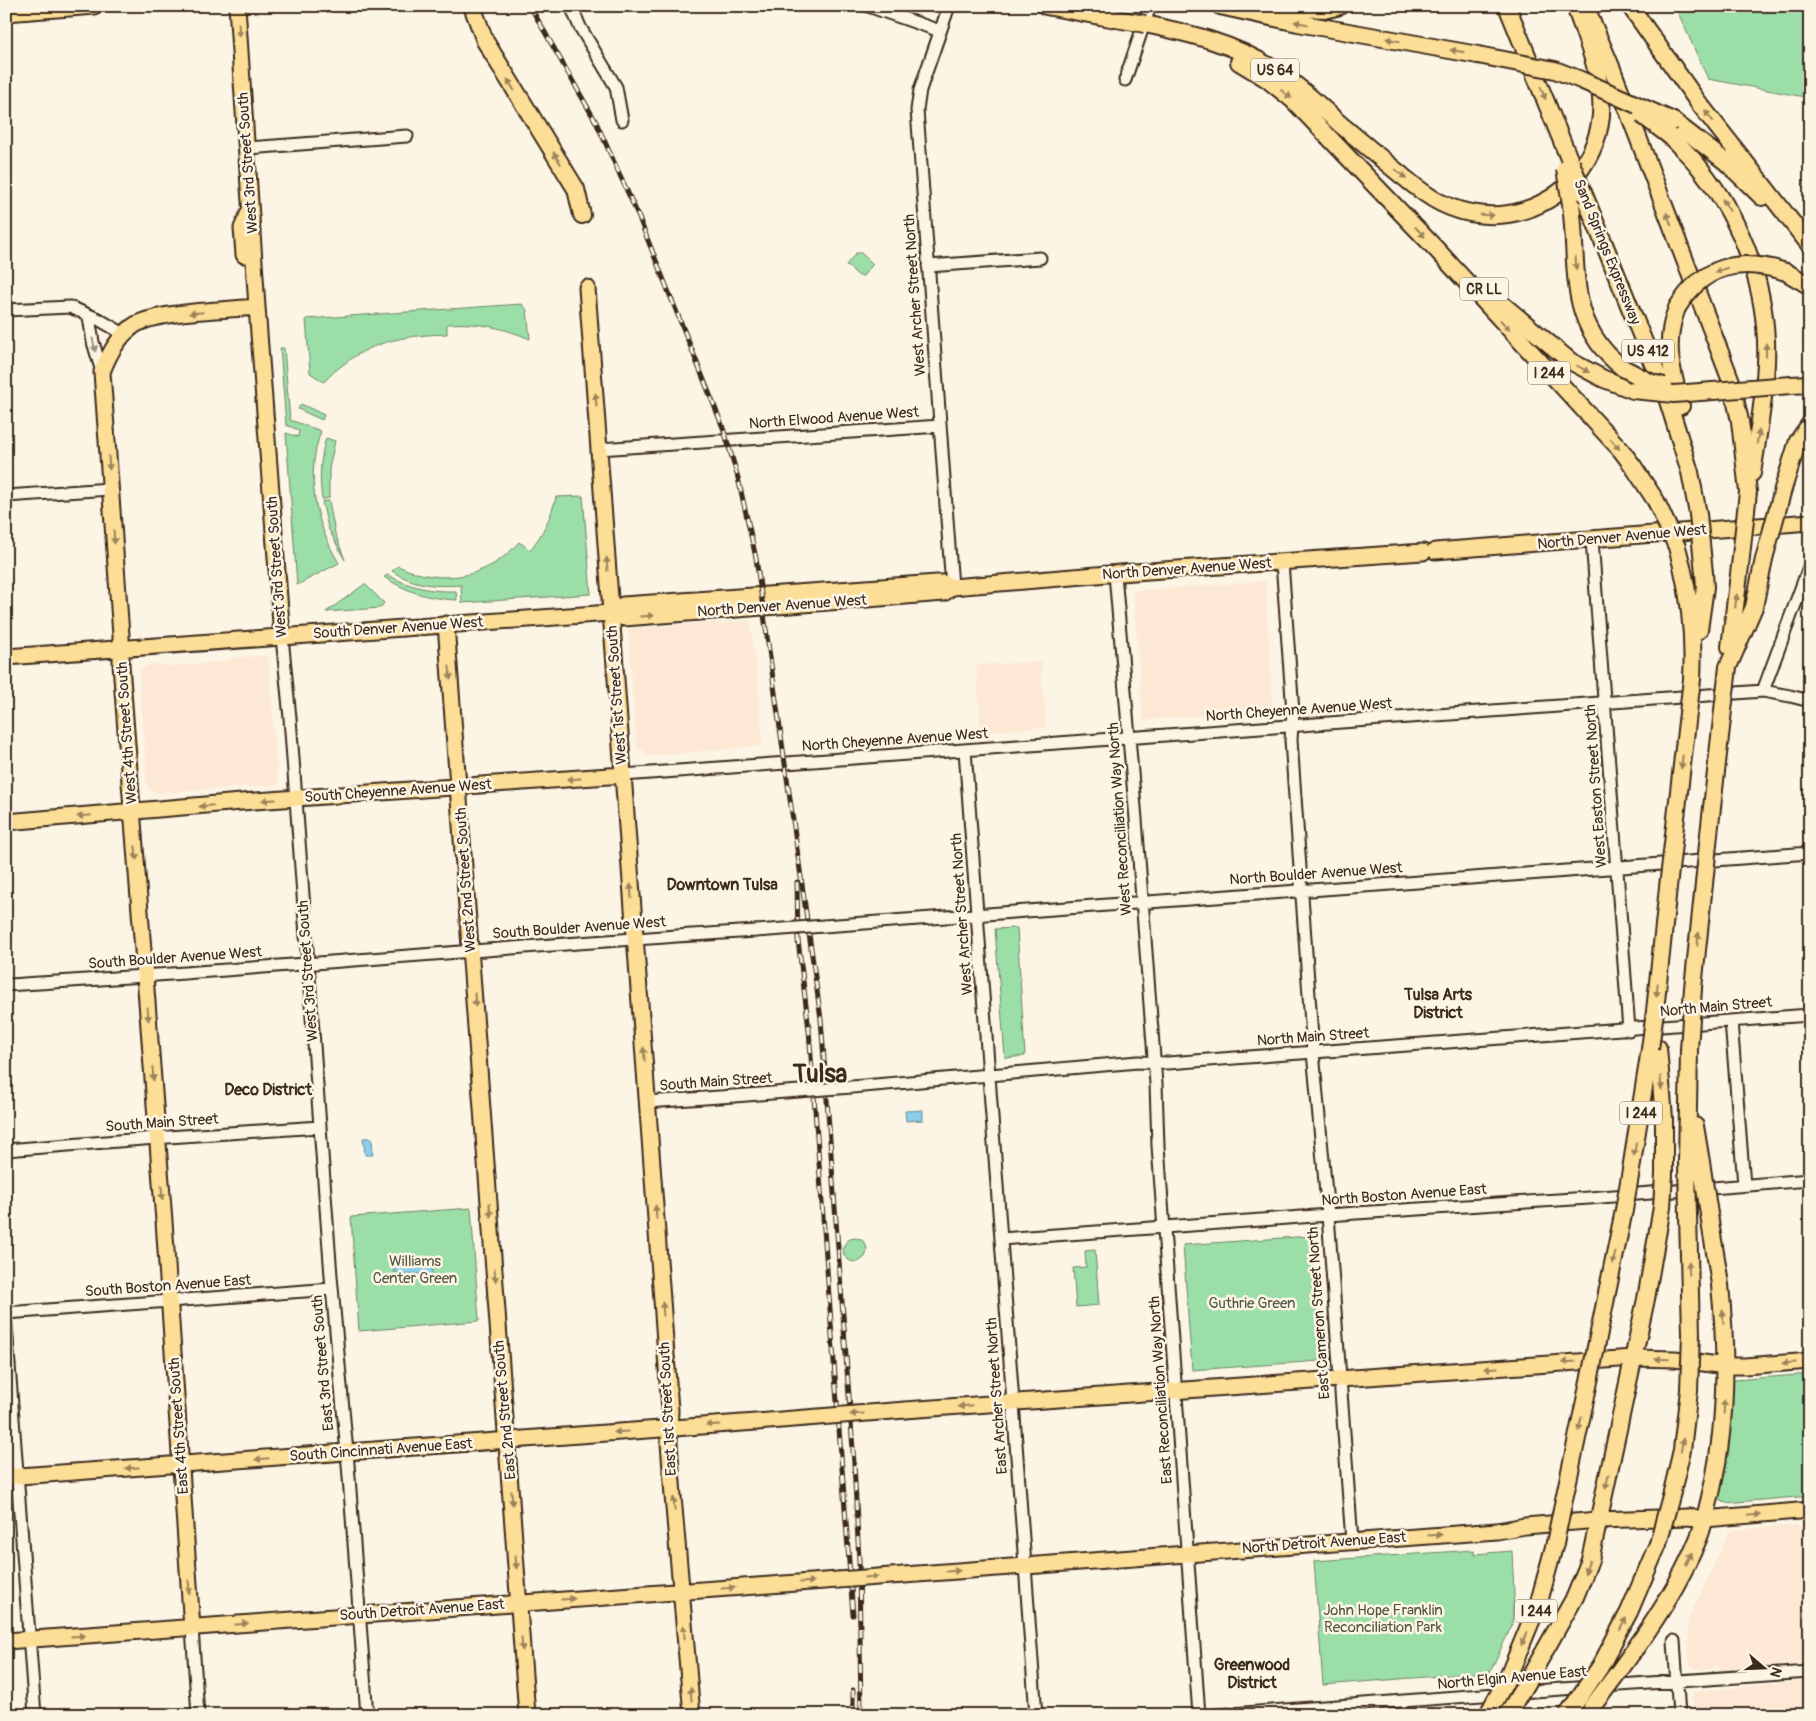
<svg xmlns="http://www.w3.org/2000/svg" width="1816" height="1721" font-family="Pangolin,sans-serif">
<style>
.built{fill:#fce8d4}
.green{fill:#9cdea8;stroke:#6c8463}
.water{fill:#89ceeb;stroke:#6a8c99}
.lines{fill:none;stroke-linecap:round;stroke-linejoin:round}
.minor-casing{stroke:#3b2a1e;stroke-width:15}
.major-casing{stroke:#3b2a1e;stroke-width:19}
.highway-casing{stroke:#3b2a1e;stroke-width:20}
.minor{stroke:#fcf5e5;stroke-width:11}
.major{stroke:#fdde96;stroke-width:15}
.highway{stroke:#fdde96;stroke-width:16}
.rail-casing{stroke:#3b2a1e;stroke-width:5}
.rail{stroke:#fcf5e5;stroke-width:3;stroke-dasharray:9;stroke-linecap:butt}
.minor-bridge-casing{stroke:#3b2a1e;stroke-width:15;stroke-linecap:butt}
.major-bridge-casing{stroke:#3b2a1e;stroke-width:19;stroke-linecap:butt}
.highway-bridge-casing{stroke:#3b2a1e;stroke-width:20;stroke-linecap:butt}
.minor-bridge{stroke:#fcf5e5;stroke-width:11}
.major-bridge{stroke:#fdde96;stroke-width:15}
.highway-bridge{stroke:#fdde96;stroke-width:16}
.oneway{fill:#9c845a}
.oneway2{fill:#9c9082}
.labels{text-anchor:middle;dominant-baseline:central;stroke-width:5;stroke-linejoin:round;paint-order:stroke}
.shield{fill:#fcf5e5;stroke:#75675a;stroke-width:1}
.shield-label{font-size:14px;font-weight:bold;fill:#3b2a1e}
.street-label{font-size:15px;fill:#3b2a1e;stroke:#fcf5e5}
.park-label{font-size:15px;fill:#535740;stroke:#fcf5e5}
.neighbourhood-label{font-size:16px;font-weight:bold;fill:#3b2a1e;stroke:#fcf5e5}
.town-label{font-size:25px;font-weight:bold;fill:#3b2a1e;stroke:#fcf5e5}
</style>
<rect width="100%" height="100%" fill="#fcf5e5"/>
<filter id="ink" filterUnits="userSpaceOnUse"><feTurbulence type="fractalNoise" baseFrequency=".02" numOctaves="2"/><feDisplacementMap in="SourceGraphic" scale="10" xChannelSelector="R" yChannelSelector="G"/><feConvolveMatrix kernelMatrix="1 2 1 2 8 2 1 2 1" color-interpolation-filters="sRGB"/></filter>
<g filter="url(#ink)">
<path class="built" d="M1265 581 1273 711 1143 720 1133 591Z
M750 620 757 673 763 746 646 756V753L642 749 637 750 628 630 633 628 718 622 723 625 727 622Z
M268 656 278 785 158 793 151 791 147 785 140 683 139 673 141 669 153 663 168 666 222 662 239 657Z
M1041 662 1046 727 981 732 976 665Z
M1810 1524V1661L1802 1664 1721 1671 1716 1666 1713 1669H1698L1690 1666 1687 1623 1730 1530Z
M1810 1680V1715H1693L1692 1692Z"/>
<path class="green" d="M1675 6H1810V100L1805 97 1708 79Z
M856 253H861L873 264 863 276H859L846 265Z
M522 304 527 310 530 339C502 327 477 322 447 324V334C410 335 374 340 344 364 337 369 330 375 324 382L310 373 306 319Z
M280 348H284L290 420 321 431C305 476 315 523 339 563L297 585 286 433 298 437 299 430 286 425Z
M301 404 324 415 322 420 298 409Z
M326 438 335 441 329 469V498L322 499C319 478 320 458 326 438Z
M583 496 591 594 462 603 461 585C437 587 413 585 392 571L398 566C441 586 488 579 519 542L530 550C543 534 551 517 556 497Z
M322 501H329L335 533 345 560 328 528Z
M388 575C409 587 432 592 456 591L457 600C429 599 407 592 384 577Z
M365 584 384 603 380 608 326 612Z
M1017 928 1025 1056 1005 1058 995 929Z
M471 1208 479 1321 359 1331 351 1217Z
M1311 1236 1320 1361 1192 1370 1183 1245Z
M843 1250a12 12 0 1 1 24 0a12 12 0 1 1-24 0Z
M1095 1250 1099 1305 1076 1307 1073 1268 1086 1267 1085 1251Z
M1810 1374V1496L1725 1503 1720 1500 1718 1496 1730 1387 1734 1380Z
M1474 1550 1475 1554 1512 1551 1514 1594 1512 1625 1490 1672 1323 1685 1314 1561Z"/>
<path class="water" d="M923 1110V1120L906 1121 905 1111Z
M363 1138H372L373 1155H365Z
M428 1261 432 1265V1278L428 1279 422 1274H410L403 1277 399 1272H394V1263L405 1262 411 1269H415L421 1262Z"/>
<g class="lines">
<g class="minor-casing">
<path id="minor" d="M571 6 580 27 616 87 622 120
M868 6 940 31
M949 6 920 90 917 110 952 587
M1125 80 1150 6
M247 148 407 136
M928 266 1040 258
M6 310 70 307 98 319 124 334
M89 317 93 342 102 372
M599 449 940 426
M6 496 110 489
M1592 540 1629 1030
M1282 562 1293 712 1291 740 1313 1052 1328 1215 1352 1541
M1115 574 1136 819 1156 1084 1158 1146 1199 1715
M282 637 290 718 331 1276 348 1464 367 1715
M1763 691 1810 564
M965 750 1036 1715
M623 775 1763 691 1790 696 1810 701
M824 926 1810 853
M6 985C257 970 506 946 756 931
M1731 1021 1744 1185
M852 1087 1138 1062 1168 1063 1810 1015
M647 1102 734 1096
M6 1150 168 1137 320 1127
M1001 1239 1356 1213 1589 1198 1810 1180
M6 1313 332 1289
M6 1324 35 1715
M192 1628 198 1715
M1674 1641 1679 1715
M1605 1686 1810 1672
M1217 1715 1589 1687"/>
</g>
<g class="major-casing">
<path id="major" d="M237 6 257 307 282 637
M6 13 95 6
M244 255 242 228 250 210
M587 288 662 1300 670 1410 669 1443 673 1496 692 1715
M1435 551 1810 522
M610 613 623 605 937 583H943L952 587
M446 624 527 1715
M6 657 610 613 624 618 944 593 952 587 1120 573 1423 552
M6 822 241 802 623 775
M905 1410 1633 1358 1675 1359 1725 1366H1745L1810 1361
M6 1477 756 1422
M904 1575 1497 1531 1525 1526 1599 1520 1688 1517 1705 1519 1810 1510
M192 1628 164 1221 126 731 121 664V635L102 372C109 354 117 339 132 327 151 311 229 310 257 307
M6 1641 838 1580"/>
</g>
<g class="highway-casing">
<path id="highway" d="M472 6 485 41 576 189 582 215
M1046 6 1105 17
M1220 6 1298 23 1478 55
M1507 6 1570 161
M1630 6 1698 102 1809 244
M1261 7 1328 9 1340 6
M1586 8 1612 69 1731 381 1740 421 1748 492
M1145 24C1188 33 1236 44 1273 69 1297 84 1318 104 1340 124 1358 139 1377 155 1395 170 1410 182 1424 195 1441 203 1467 216 1498 219 1525 210 1544 204 1563 192 1575 177 1622 118 1596 68 1575 6
M1239 62 1267 79 1293 100 1437 250 1621 450 1633 466 1656 501
M1673 121 1726 162 1762 197
M1671 137C1680 147 1691 156 1699 167 1744 223 1769 292 1766 364 1764 401 1758 437 1752 473
M1583 192 1668 401 1690 472 1698 514
M1571 204C1579 267 1565 323 1623 368
M1786 272 1810 286
M1485 290 1570 361 1604 379 1633 390
M1677 308C1663 344 1672 371 1681 406
M1791 385 1810 384
M1783 489 1798 441 1810 424
M1682 566C1691 604 1694 640 1692 679
M1699 630 1705 587 1704 573
M1730 647 1740 566
M1728 667 1754 607 1764 559
M1709 834 1722 719
M1674 835 1688 713
M1693 988 1704 884
M1655 1011 1668 887
M1658 1048 1664 1118V1174
M1695 1126 1701 1162
M1687 1162 1689 1050
M1630 1176 1650 1049
M1688 1215 1691 1334
M1597 1342 1624 1210
M1672 1492 1682 1450 1689 1390
M1562 1509 1590 1377
M1600 1667 1629 1612 1658 1544
M1622 1667C1652 1626 1680 1584 1699 1537 1705 1521 1708 1505 1712 1489 1727 1422 1727 1353 1720 1285 1717 1261 1712 1238 1709 1214
M1531 1675 1575 1597 1590 1560 1646 1299 1662 1207
M1508 1677 1539 1602 1555 1543"/>
</g>
<use href="#minor" class="minor"/>
<use href="#major" class="major"/>
<use href="#highway" class="highway"/>
<g class="rail-casing">
<path id="rail" d="M530 6 596 122 637 213 724 430 738 478 756 558 821 1019 854 1463 859 1560 861 1715
M797 882 798 940 809 1030 853 1615
M853 1715V1690"/>
</g>
<use href="#rail" class="rail"/>
<g class="minor-bridge-casing">
<path id="minor-bridge" d="M756 931 824 926
M734 1096 852 1087"/>
</g>
<g class="major-bridge-casing">
<path id="major-bridge" d="M756 1422 905 1410
M838 1580 904 1575"/>
</g>
<g class="highway-bridge-casing">
<path id="highway-bridge" d="M1105 17 1145 24
M1478 55 1555 70 1581 80 1673 121
M1642 115 1671 137
M1571 163 1583 192
M1565 169 1571 204
M1677 308C1703 265 1739 257 1786 272
M1623 368 1652 383 1664 386
M1633 390 1674 394 1791 385
M1656 501 1677 547 1682 566
M1698 514 1704 573
M1764 559 1783 489
M1740 566 1748 492
M1688 713 1692 679
M1722 719 1728 667
M1704 884 1709 834
M1668 887 1674 835
M1650 1049 1655 1011
M1689 1050 1693 988
M1687 1162 1688 1215
M1701 1162 1709 1214
M1662 1207 1664 1174
M1624 1210 1630 1176
M1590 1377 1597 1342
M1689 1390 1691 1334
M1555 1543 1562 1509
M1658 1544 1672 1492
M1592 1707 1622 1667
M1510 1710 1531 1675
M1489 1712 1508 1677
M1567 1715 1600 1667"/>
</g>
<use href="#minor-bridge" class="minor-bridge"/>
<use href="#major-bridge" class="major-bridge"/>
<use href="#highway-bridge" class="highway-bridge"/>
</g>
<defs><path id="oneway-solid" d="M-6-.8H1V-3.2L6.5 0L1 3.2V.8H-6Z" transform="scale(1.25)"/></defs>
<g class="oneway">
<use href="#oneway-solid" transform="translate(1301 23) rotate(-169)"/>
<use href="#oneway-solid" transform="translate(239 30) rotate(86)"/>
<use href="#oneway-solid" transform="translate(1393 40) rotate(-170)"/>
<use href="#oneway-solid" transform="translate(1457 51) rotate(-171)"/>
<use href="#oneway-solid" transform="translate(511 85) rotate(-121)"/>
<use href="#oneway-solid" transform="translate(1543 93) rotate(68)"/>
<use href="#oneway-solid" transform="translate(1286 94) rotate(38)"/>
<use href="#oneway-solid" transform="translate(1709 116) rotate(-128)"/>
<use href="#oneway-solid" transform="translate(557 158) rotate(-122)"/>
<use href="#oneway-solid" transform="translate(1401 174) rotate(39)"/>
<use href="#oneway-solid" transform="translate(1726 205) rotate(-121)"/>
<use href="#oneway-solid" transform="translate(1487 215) rotate(2)"/>
<use href="#oneway-solid" transform="translate(1669 219) rotate(-111)"/>
<use href="#oneway-solid" transform="translate(1420 232) rotate(47)"/>
<use href="#oneway-solid" transform="translate(1576 263) rotate(86)"/>
<use href="#oneway-solid" transform="translate(1721 270) rotate(159)"/>
<use href="#oneway-solid" transform="translate(196 313) rotate(175)"/>
<use href="#oneway-solid" transform="translate(1505 325) rotate(47)"/>
<use href="#oneway-solid" transform="translate(1766 350) rotate(-90)"/>
<use href="#oneway-solid" transform="translate(1583 369) rotate(30)"/>
<use href="#oneway-solid" transform="translate(596 400) rotate(-94)"/>
<use href="#oneway-solid" transform="translate(1758 437) rotate(-80)"/>
<use href="#oneway-solid" transform="translate(1615 444) rotate(49)"/>
<use href="#oneway-solid" transform="translate(109 463) rotate(86)"/>
<use href="#oneway-solid" transform="translate(114 537) rotate(86)"/>
<use href="#oneway-solid" transform="translate(607 564) rotate(-94)"/>
<use href="#oneway-solid" transform="translate(1736 601) rotate(-83)"/>
<use href="#oneway-solid" transform="translate(647 616) rotate(-4)"/>
<use href="#oneway-solid" transform="translate(450 673) rotate(85)"/>
<use href="#oneway-solid" transform="translate(1682 762) rotate(96)"/>
<use href="#oneway-solid" transform="translate(574 779) rotate(176)"/>
<use href="#oneway-solid" transform="translate(269 800) rotate(176)"/>
<use href="#oneway-solid" transform="translate(206 806) rotate(175)"/>
<use href="#oneway-solid" transform="translate(84 816) rotate(175)"/>
<use href="#oneway-solid" transform="translate(136 853) rotate(85)"/>
<use href="#oneway-solid" transform="translate(631 891) rotate(-94)"/>
<use href="#oneway-solid" transform="translate(1698 939) rotate(-84)"/>
<use href="#oneway-solid" transform="translate(1657 990) rotate(96)"/>
<use href="#oneway-solid" transform="translate(475 1000) rotate(86)"/>
<use href="#oneway-solid" transform="translate(148 1014) rotate(86)"/>
<use href="#oneway-solid" transform="translate(644 1054) rotate(-95)"/>
<use href="#oneway-solid" transform="translate(153 1074) rotate(86)"/>
<use href="#oneway-solid" transform="translate(1661 1083) rotate(85)"/>
<use href="#oneway-solid" transform="translate(1635 1149) rotate(100)"/>
<use href="#oneway-solid" transform="translate(162 1193) rotate(86)"/>
<use href="#oneway-solid" transform="translate(490 1210) rotate(85)"/>
<use href="#oneway-solid" transform="translate(656 1212) rotate(-94)"/>
<use href="#oneway-solid" transform="translate(1614 1258) rotate(102)"/>
<use href="#oneway-solid" transform="translate(1689 1268) rotate(-92)"/>
<use href="#oneway-solid" transform="translate(495 1275) rotate(86)"/>
<use href="#oneway-solid" transform="translate(663 1309) rotate(-94)"/>
<use href="#oneway-solid" transform="translate(1723 1317) rotate(-94)"/>
<use href="#oneway-solid" transform="translate(1662 1359) rotate(-179)"/>
<use href="#oneway-solid" transform="translate(1569 1362) rotate(176)"/>
<use href="#oneway-solid" transform="translate(1789 1363) rotate(176)"/>
<use href="#oneway-solid" transform="translate(1491 1368) rotate(176)"/>
<use href="#oneway-solid" transform="translate(965 1406) rotate(176)"/>
<use href="#oneway-solid" transform="translate(1724 1407) rotate(-87)"/>
<use href="#oneway-solid" transform="translate(857 1414) rotate(176)"/>
<use href="#oneway-solid" transform="translate(1580 1424) rotate(102)"/>
<use href="#oneway-solid" transform="translate(713 1425) rotate(176)"/>
<use href="#oneway-solid" transform="translate(621 1432) rotate(176)"/>
<use href="#oneway-solid" transform="translate(1682 1445) rotate(-81)"/>
<use href="#oneway-solid" transform="translate(262 1459) rotate(175)"/>
<use href="#oneway-solid" transform="translate(132 1468) rotate(176)"/>
<use href="#oneway-solid" transform="translate(1607 1482) rotate(101)"/>
<use href="#oneway-solid" transform="translate(512 1498) rotate(86)"/>
<use href="#oneway-solid" transform="translate(674 1504) rotate(-95)"/>
<use href="#oneway-solid" transform="translate(1754 1515) rotate(-5)"/>
<use href="#oneway-solid" transform="translate(1435 1535) rotate(-4)"/>
<use href="#oneway-solid" transform="translate(1689 1559) rotate(-64)"/>
<use href="#oneway-solid" transform="translate(516 1562) rotate(86)"/>
<use href="#oneway-solid" transform="translate(1587 1567) rotate(110)"/>
<use href="#oneway-solid" transform="translate(953 1571) rotate(-4)"/>
<use href="#oneway-solid" transform="translate(871 1577) rotate(-4)"/>
<use href="#oneway-solid" transform="translate(807 1582) rotate(-4)"/>
<use href="#oneway-solid" transform="translate(189 1587) rotate(86)"/>
<use href="#oneway-solid" transform="translate(728 1588) rotate(-4)"/>
<use href="#oneway-solid" transform="translate(568 1599) rotate(-4)"/>
<use href="#oneway-solid" transform="translate(241 1624) rotate(-5)"/>
<use href="#oneway-solid" transform="translate(1623 1624) rotate(-63)"/>
<use href="#oneway-solid" transform="translate(684 1632) rotate(-96)"/>
<use href="#oneway-solid" transform="translate(78 1636) rotate(-4)"/>
<use href="#oneway-solid" transform="translate(1524 1639) rotate(113)"/>
<use href="#oneway-solid" transform="translate(522 1644) rotate(86)"/>
<use href="#oneway-solid" transform="translate(691 1694) rotate(-96)"/>
</g>
<use class="oneway2" href="#oneway-solid" transform="translate(94 345) rotate(77)"/>
</g>
<g class="labels">
<g class="shield">
<rect x="1251" y="58.5" width="48" height="23" rx="4"/>
<rect x="1460" y="277.5" width="48" height="23" rx="4"/>
<rect x="1622" y="339.5" width="52" height="23" rx="4"/>
<rect x="1528" y="361.5" width="42" height="23" rx="4"/>
<rect x="1620" y="1101.5" width="42" height="23" rx="4"/>
<rect x="1515" y="1599.5" width="42" height="23" rx="4"/>
</g>
<g class="shield-label">
<text x="1275" y="70">US 64</text>
<text x="1484" y="289">CR LL</text>
<text x="1648" y="351">US 412</text>
<text x="1549" y="373">I 244</text>
<text x="1641" y="1113">I 244</text>
<text x="1536" y="1611">I 244</text>
</g>
<g class="street-label">
<text transform="translate(248 163) rotate(-94)">West 3rd Street South</text>
<text transform="translate(1607 252) rotate(68)">Sand Springs Expressway</text>
<text transform="translate(915 295) rotate(-94)">West Archer Street North</text>
<text transform="translate(834 418) rotate(-4)">North Elwood Avenue West</text>
<text transform="translate(1622 537) rotate(-5)">North Denver Avenue West</text>
<text transform="translate(277 567) rotate(-94)">West 3rd Street South</text>
<text transform="translate(1187 569) rotate(-4)">North Denver Avenue West</text>
<text transform="translate(782 606) rotate(-4)">North Denver Avenue West</text>
<text transform="translate(398 628) rotate(-4)">South Denver Avenue West</text>
<text transform="translate(617 695) rotate(-94)">West 1st Street South</text>
<text transform="translate(1299 710) rotate(-4)">North Cheyenne Avenue West</text>
<text transform="translate(127 733) rotate(-94)">West 4th Street South</text>
<text transform="translate(895 740) rotate(-4)">North Cheyenne Avenue West</text>
<text transform="translate(1596 786) rotate(-94)">West Easton Street North</text>
<text transform="translate(398 791) rotate(-4)">South Cheyenne Avenue West</text>
<text transform="translate(1120 819) rotate(-94)">West Reconciliation Way North</text>
<text transform="translate(1316 874) rotate(-4)">North Boulder Avenue West</text>
<text transform="translate(466 880) rotate(-94)">West 2nd Street South</text>
<text transform="translate(962 914) rotate(-94)">West Archer Street North</text>
<text transform="translate(579 928) rotate(-4)">South Boulder Avenue West</text>
<text transform="translate(175 958) rotate(-4)">South Boulder Avenue West</text>
<text transform="translate(308 971) rotate(-94)">West 3rd Street South</text>
<text transform="translate(1716 1007) rotate(-5)">North Main Street</text>
<text transform="translate(1313 1037) rotate(-4)">North Main Street</text>
<text transform="translate(716 1082) rotate(-4)">South Main Street</text>
<text transform="translate(162 1123) rotate(-4)">South Main Street</text>
<text transform="translate(1404 1195) rotate(-4)">North Boston Avenue East</text>
<text transform="translate(168 1286) rotate(-4)">South Boston Avenue East</text>
<text transform="translate(1319 1313) rotate(-94)">East Cameron Street North</text>
<text transform="translate(323 1363) rotate(-95)">East 3rd Street South</text>
<text transform="translate(1161 1390) rotate(-94)">East Reconciliation Way North</text>
<text transform="translate(997 1396) rotate(-94)">East Archer Street North</text>
<text transform="translate(668 1409) rotate(-93)">East 1st Street South</text>
<text transform="translate(505 1410) rotate(-95)">East 2nd Street South</text>
<text transform="translate(179 1426) rotate(-94)">East 4th Street South</text>
<text transform="translate(381 1450) rotate(-4)">South Cincinnati Avenue East</text>
<text transform="translate(1324 1543) rotate(-4)">North Detroit Avenue East</text>
<text transform="translate(422 1610) rotate(-4)">South Detroit Avenue East</text>
<text transform="translate(1512 1678) rotate(-5)">North Elgin Avenue East</text>
</g>
<g class="park-label">
<text x="415" y="1261">Williams<tspan x="415" dy="17">Center Green</tspan></text>
<text x="1252" y="1303">Guthrie Green</text>
<text x="1383" y="1610">John Hope Franklin<tspan x="1383" dy="17">Reconciliation Park</tspan></text>
</g>
<g class="neighbourhood-label">
<text x="722" y="885">Downtown Tulsa</text>
<text x="1438" y="995">Tulsa Arts<tspan x="1438" dy="18">District</tspan></text>
<text x="268" y="1090">Deco District</text>
<text x="1252" y="1665">Greenwood<tspan x="1252" dy="18">District</tspan></text>
</g>
<g class="town-label">
<text x="820" y="1074">Tulsa</text>
</g>
</g>
<rect width="1816" height="1721" fill="none" stroke="#fcf5e5" stroke-width="25"/>
<rect x="12" y="12" width="1791" height="1696" fill="none" stroke="#3b2a1e" stroke-width="2" filter="url(#ink)"/>
<g transform="translate(1764 1668) rotate(109)" stroke="#fcf5e5" stroke-width="4" paint-order="stroke">
<path d="M0-4L9 19L0 12L-9 19Z" fill="#3b2a1e"/>
<text y="-8" font-size="14" font-weight="bold" text-anchor="middle" fill="#3b2a1e">N</text>
</g>
</svg>
